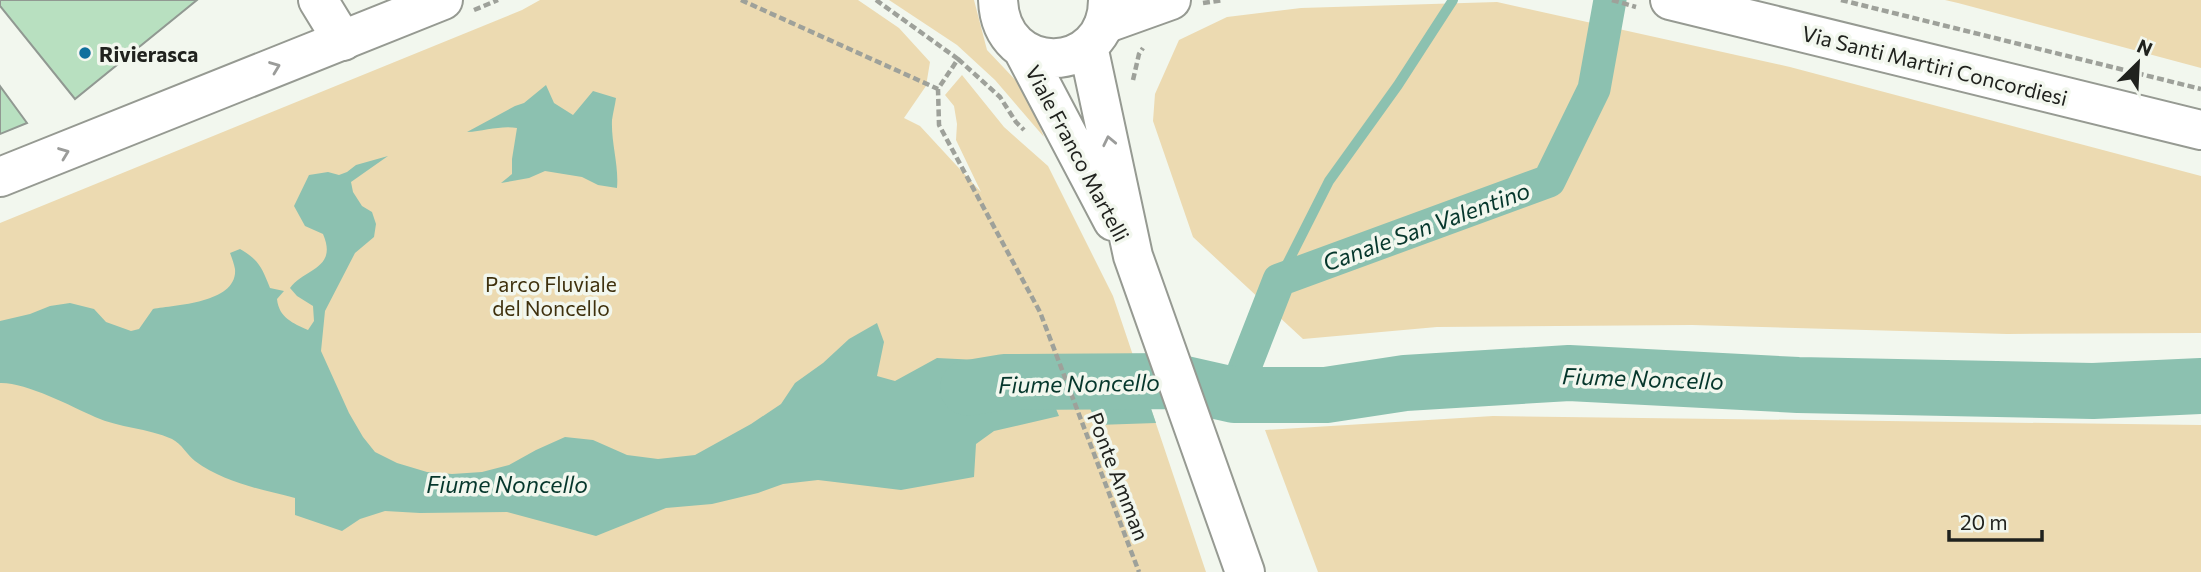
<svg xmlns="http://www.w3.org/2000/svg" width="2201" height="572" font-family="Commissioner,sans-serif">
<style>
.green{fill:#ecdab1}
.water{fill:#8cc1b0}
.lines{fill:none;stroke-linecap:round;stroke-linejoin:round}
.stream{stroke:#8cc1b0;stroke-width:10}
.canal{stroke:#8cc1b0;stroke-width:33}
.river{stroke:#8cc1b0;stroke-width:56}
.building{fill:#b8e0c0;stroke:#919992;stroke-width:2}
.minor-casing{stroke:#969a92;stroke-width:42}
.major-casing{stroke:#969a92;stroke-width:42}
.path{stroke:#9ea19a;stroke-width:4.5;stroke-dasharray:7 3.5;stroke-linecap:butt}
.minor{stroke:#fff;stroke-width:38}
.major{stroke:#fff;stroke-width:38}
.oneway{stroke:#9b9c9a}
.poi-dot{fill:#0f709d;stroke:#f2f7ee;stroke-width:2.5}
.labels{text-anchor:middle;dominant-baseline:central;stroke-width:7;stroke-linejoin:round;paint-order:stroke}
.poi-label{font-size:21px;font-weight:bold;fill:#20221e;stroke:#f2f7ee;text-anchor:start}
.street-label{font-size:21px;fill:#20221e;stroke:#f2f7ee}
.park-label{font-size:21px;fill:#3f310e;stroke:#f2f7ee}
.water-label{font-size:23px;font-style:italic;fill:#06372c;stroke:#f2f7ee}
</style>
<rect width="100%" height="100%" fill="#f2f7ee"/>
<path class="green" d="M540 0H858L899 28 930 62 926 86 904 118 920 126 981 192 956 140 957 124 954 106 945 95 962 75 1004 127 1048 166 1113 296 1206 572H0V223L522 10Z
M889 0H974L987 50 1025 90 1044 137 995 80 957 45Z
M1945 0H2201V68L1958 3Z
M1497 2 1790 67 2201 176V333L2007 334 1692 325 1437 327 1303 339 1193 237 1153 121 1155 94 1179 40 1227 17 1301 8Z
M1493 416 2201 425V572H1318L1265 430Z"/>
<path class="water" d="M546 85 554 103 573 115 593 91 616 98C615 105 613 113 612 120 611 143 619 165 617 188L598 185 582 177 545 171 529 178 501 183 512 174V159L517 128C502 125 484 131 467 132L515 106 524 103Z
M388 156 351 182 353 192 362 206 372 212 376 224 374 237 355 253 325 311 321 351 349 413 363 437 375 452 397 463 427 472 452 474 482 472 509 465 536 450 565 437 593 440 627 455 658 459 695 455 751 424 781 404 795 383 823 363 849 339 877 323 884 342 877 376 895 381 937 358 1037 363 1059 416 994 431 976 444 974 477 901 490 818 480 783 484 758 493 712 504 666 508 596 536 507 512 420 513 385 511 360 519 342 531 295 515V498C260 489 225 483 195 461 187 455 182 444 172 439 147 428 120 428 95 417 71 406 25 382 0 383V321L30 314 50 306 70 303 94 309 106 322 131 331 139 329 153 309C176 305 238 303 235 269 234 264 232 258 230 253L240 249C259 260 262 268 270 288L284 291 277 299C279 318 293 323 308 330L314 321 313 306 297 296 290 288C305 268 338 269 323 234L305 226 294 206 309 175 328 172 339 175 347 172 356 165Z
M1070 360 1139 373 1156 423 1097 425Z"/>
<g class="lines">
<path class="stream" d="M1279 280 1329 181 1398 85 1453 0"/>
<path class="canal" d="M1234 395 1279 280 1549 181 1594 89 1610 0"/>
<path class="river" d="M968 388 1004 382 1172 381 1234 395H1326L1405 383 1569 373 1798 385 2093 391 2201 386"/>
</g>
<path class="building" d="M0 0H197L75 99 0 6Z
M0 86 27 123 0 134Z"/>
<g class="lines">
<g class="minor-casing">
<path id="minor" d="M318 0 343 41
M1670 0 2201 130
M1104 24 1171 0"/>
</g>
<g class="major-casing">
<path id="major" d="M998 0C1001 79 1108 76 1108 0
M1088 46 1133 256 1245 572
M1023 50 1113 221
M0 177 443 0"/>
</g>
<path class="path" d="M741 0 938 89
M876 0 958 59 938 89 939 125 1040 312 1139 572
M1612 0 1636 7
M1841 0 2201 89
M1203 3 1223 0
M474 10 498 0
M958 59 1000 97 1016 122 1024 130
M1133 80 1139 54 1143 48"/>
<use href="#minor" class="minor"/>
<use href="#major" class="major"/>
</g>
<defs><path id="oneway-chevron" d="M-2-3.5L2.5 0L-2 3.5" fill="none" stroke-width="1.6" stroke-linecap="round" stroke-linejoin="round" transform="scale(1.75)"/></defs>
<g class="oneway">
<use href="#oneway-chevron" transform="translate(275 67) rotate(-21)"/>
<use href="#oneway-chevron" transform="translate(1109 141) rotate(-102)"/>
<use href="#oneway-chevron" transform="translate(64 153) rotate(-21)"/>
</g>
<circle class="poi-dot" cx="85" cy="53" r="7"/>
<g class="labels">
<g class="poi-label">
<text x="99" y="53">Rivierasca</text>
</g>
<g class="street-label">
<text transform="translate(1935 65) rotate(14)">Via Santi Martiri Concordiesi</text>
<text transform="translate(1078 153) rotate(62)">Viale Franco Martelli</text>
<text transform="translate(1119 476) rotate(69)">Ponte Amman</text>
</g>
<g class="park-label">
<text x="551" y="283">Parco Fluviale<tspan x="551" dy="24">del Noncello</tspan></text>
</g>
<g class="water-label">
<text transform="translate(1426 226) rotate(-20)">Canale San Valentino</text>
<text transform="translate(1643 378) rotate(2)">Fiume Noncello</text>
<text transform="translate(1079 383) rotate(-1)">Fiume Noncello</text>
<text x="507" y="484">Fiume Noncello</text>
</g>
</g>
<g transform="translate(2138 63) rotate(24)" stroke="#f2f7ee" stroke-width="5" paint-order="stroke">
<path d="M0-5L12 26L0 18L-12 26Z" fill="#20221e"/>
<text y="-10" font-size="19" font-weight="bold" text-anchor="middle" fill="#20221e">N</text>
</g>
<path d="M1949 530v10h93v-10" fill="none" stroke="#20221e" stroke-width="3.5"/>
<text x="1960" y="530" font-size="21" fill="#20221e" stroke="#f2f7ee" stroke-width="5" paint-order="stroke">20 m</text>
</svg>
